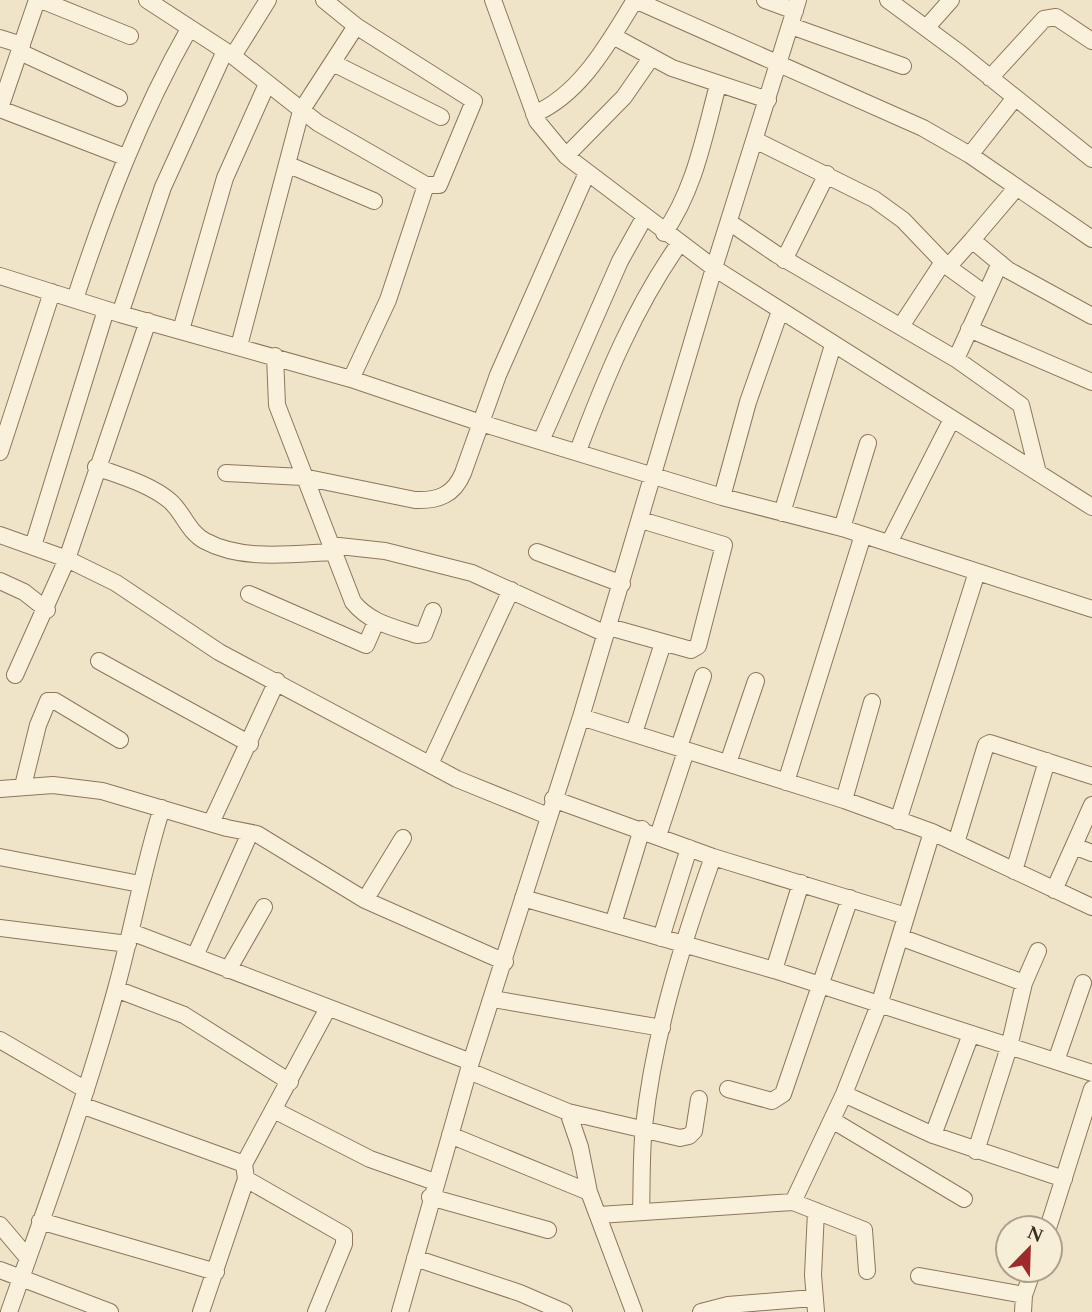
<svg xmlns="http://www.w3.org/2000/svg" width="1092" height="1312" font-family="Spectral,serif">
<style>
.lines{fill:none;stroke-linecap:round;stroke-linejoin:round}
.minor-casing{stroke:#8d765c;stroke-width:18}
.minor{stroke:#faf1dc;stroke-width:16}
</style>
<rect width="100%" height="100%" fill="#f0e4c8"/>
<g class="lines">
<g class="minor-casing">
<path id="minor" d="M41 0 130 36
M147 0 233 56 318 123 426 185H439L474 101 356 26 324 0
M493 0 537 121 566 156 714 268 1092 507
M635 0 923 128 970 155 1092 239
M765 0 795 11
M888 0 961 54 1092 159
M791 26 903 66
M927 27 951 0
M613 36 672 68 768 100
M0 38 22 45
M20 52 119 98
M233 56 268 0
M333 63 441 117
M990 78 1044 19 1056 17 1092 41
M0 108 37 0
M0 109 125 157
M534 114C581 94 609 42 635 0
M755 140 874 199 903 220 948 267 984 293
M970 155 1014 99
M566 156 624 97 651 58
M289 165 374 201
M1017 187 972 240 1008 270 1092 316
M729 222 776 254 956 359 1000 263
M664 233C695 189 704 136 718 85
M784 260 827 174
M948 267 972 240
M0 276 120 314 351 379 481 423 722 497 842 528 1092 609
M75 299C106 205 140 115 189 29
M120 314 163 187 225 51
M901 326 943 262
M969 329 1092 382
M181 330 225 178 267 84
M239 346 301 111 356 26
M275 356 277 405 353 602C370 623 393 627 417 635L424 634 433 611
M956 359 1021 405 1038 473
M351 379 388 300 426 185
M541 441 620 261 644 218
M578 451C605 379 634 308 679 244
M0 452 52 292
M96 467C120 476 150 484 170 501 183 512 188 532 205 541 242 561 291 554 332 552
M226 473 303 477 415 500C438 501 454 495 463 473L498 375 587 173
M722 497 748 402 780 311
M782 513 833 345
M842 528 868 443
M0 535 67 559 116 583 219 652 457 779 548 816
M889 543 952 419
M330 545 385 551 472 573 606 634
M33 546 106 310
M537 552 622 584
M0 581 24 592 47 610
M249 594 366 645 376 622
M609 627 691 650 698 646 724 545 641 520
M99 661 250 744
M15 675 67 559 148 321
M581 717 844 800 932 832 1092 907
M634 733 663 643
M679 747 703 676
M728 763 756 681
M430 764 511 590
M786 782 863 535
M23 786 38 725 48 701H55L120 740
M0 789 53 785 102 791 227 828 257 834 365 900 505 962
M553 799 713 857 906 916
M844 800 872 702
M898 821 977 572
M211 823 277 681
M658 836 686 751
M956 843 986 745 990 743 1092 776
M1074 846 1092 853
M0 857 140 884
M1014 871 1047 761
M1054 890 1092 805
M523 898 774 970 1092 1073
M365 900 403 838
M613 924 642 829
M0 928 128 944
M131 932 471 1062
M900 937 1024 983
M661 938 689 848
M195 956 250 833
M228 970 264 907
M774 970 801 883
M116 989 184 1015 290 1082
M493 999 662 1028
M0 1040 86 1090
M1056 1061 1083 983
M469 1071 568 1112 680 1138 689 1136 694 1131 699 1099
M728 1089 772 1101 783 1094 850 898
M844 1094 933 1135 1064 1179
M81 1105 244 1164
M274 1110 370 1159 435 1182
M568 1112 580 1147 589 1192
M832 1120 964 1199
M450 1135 589 1192 634 1312
M933 1135 971 1034
M976 1151 1009 1047 1024 983 1038 951
M246 1179 344 1235V1244L316 1312
M430 1197 548 1230
M793 1202 864 1230 867 1271
M641 1211C642 1183 641 1154 644 1126 654 1034 682 944 713 857
M816 1211 813 1275 816 1312
M599 1215 793 1202 844 1094 879 1005 932 832
M40 1221 216 1272
M0 1225 27 1257
M1048 1228 1092 1089
M415 1258 520 1293 564 1312
M0 1270 110 1312
M919 1276 1024 1295
M9 1312C47 1205 86 1098 116 989 133 928 143 867 162 808
M201 1312 246 1179 244 1164 328 1008
M400 1312 471 1062 581 717 714 268 798 0
M701 1312 728 1305 813 1298
M1023 1312 1024 1295 1033 1270"/>
</g>
<use href="#minor" class="minor"/>
</g>
<g transform="translate(1029 1249) rotate(23)"><circle r="33" fill="#f7eed8" stroke="#ada18e" stroke-width="2"/>
<path d="M0-5L12 26L0 18L-12 26Z" fill="#9e2a2b"/>
<text y="-10" font-size="19" font-weight="bold" text-anchor="middle" fill="#3d2e20">N</text>
</g>
</svg>
